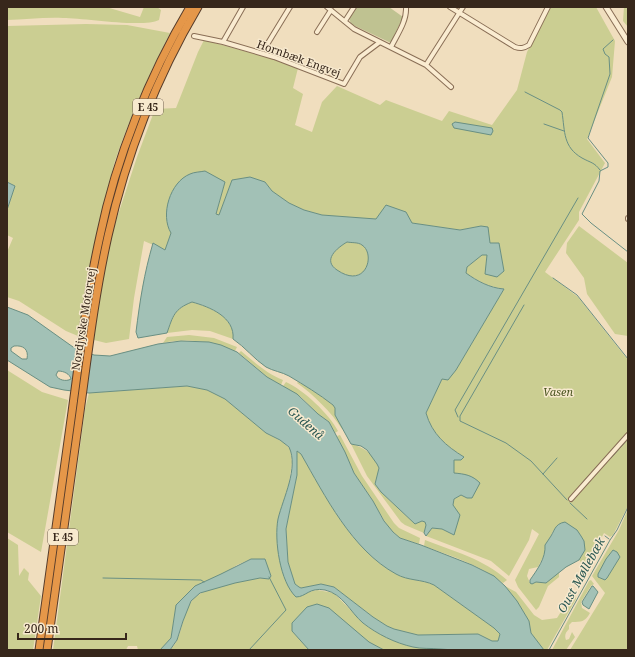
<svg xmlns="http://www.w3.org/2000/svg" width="635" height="657" font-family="'Noto Serif',serif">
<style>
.green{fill:#cbce92;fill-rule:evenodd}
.cemetery{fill:#bfc291}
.water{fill:#a2c1b6;stroke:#698f83;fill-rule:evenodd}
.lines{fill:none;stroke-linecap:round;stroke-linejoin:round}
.stream{stroke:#698f83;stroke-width:1}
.minor-casing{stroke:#896e56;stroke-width:6}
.tertiary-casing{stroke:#896e56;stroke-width:7}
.motorway-casing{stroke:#563c2b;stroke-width:9}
.minor{stroke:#faecd1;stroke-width:4}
.tertiary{stroke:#faecd1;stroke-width:5}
.motorway{stroke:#e59749;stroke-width:7}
.labels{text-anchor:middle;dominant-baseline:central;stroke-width:3;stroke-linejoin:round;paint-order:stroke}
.shield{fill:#f7e9ce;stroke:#716151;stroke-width:1}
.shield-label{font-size:10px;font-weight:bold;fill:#37271b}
.street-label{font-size:11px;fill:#37271b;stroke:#f7e9ce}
.park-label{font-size:11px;font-style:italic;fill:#4b5521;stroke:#f7e9ce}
.water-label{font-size:12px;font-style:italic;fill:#2a5853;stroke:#f7e9ce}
</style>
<rect width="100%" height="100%" fill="#f0debe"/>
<path class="green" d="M7 7H106L140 17 144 7H157L161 10 159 20C143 28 84 18 63 18 44 17 25 20 7 20Z
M551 7H596L615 41 612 77 587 139 605 163 579 212V220L545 272 578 297 628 360V506L613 535 610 537 604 533 586 568 579 560 581 557 584 541 577 530 553 531 549 540 545 545V553L538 567 529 569 527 576 530 583 536 582 546 583 559 572V577L548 586 539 607 536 610 518 587 515 580 539 534 532 529 529 540 509 576 491 561 426 536 432 528 442 529 454 535 453 505 454 499 461 495 467 498 454 474V460H461L464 457C446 446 432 434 426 413L442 379H448L456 370 504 289C489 287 478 281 466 273L467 267 482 255H487L486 274 490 243 481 226 460 230 412 223 322 215 304 210 289 203 272 191 265 182 232 180 219 215 216 214 225 182 171 233 165 250 144 241 134 298 129 339 106 343 78 336 66 331 19 301 7 297V252L13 238 7 235V210L15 186 7 182V26L86 24 127 25 170 33C149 74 130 117 115 161 109 181 105 201 100 220L114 227 137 157 155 109 176 108 198 52 204 40 270 58 298 68 293 88 303 94 295 125 312 132 322 102 337 86 380 105 386 100 442 121 449 111 492 125 517 90 527 52Z
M624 7H628V27L623 21Z
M579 226 628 263V336L615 334 587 294 584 278 566 253 567 243Z
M347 242C352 243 358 242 362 245 376 254 366 290 337 270 322 260 337 248 347 242Z
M192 302C210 308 235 316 233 339L210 331 192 330 167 333C173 316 174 309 192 302Z
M189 335 214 338 237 347 235 351C212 341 188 338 163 343L167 337Z
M241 351C254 362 266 373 283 380L281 385 267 377 239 353Z
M7 370 42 392 68 400 41 552 7 532Z
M286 382C304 390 329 414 338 431L335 433 329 422 318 414 301 397 283 386Z
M298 382 310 388 333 405 335 408V415L343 428 342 429C332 413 313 394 297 383Z
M187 386 207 390 225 399 266 433 283 442 290 449 292 462 289 484 279 518 277 531 279 558 289 586 308 592 317 590 334 593 364 624 376 632 394 641 413 647 454 650H384L369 642 292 631 309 650H170C173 647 176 643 177 640 183 628 183 613 191 602 201 586 242 581 260 578L269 579 271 576 265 559H251L237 565 176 605 171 638 160 650H138L137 646H128L126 650H53L85 409 89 393Z
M340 435 362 476 394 523 399 528 420 538 419 544 400 538 388 527 370 496 354 473 337 436Z
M351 444C366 448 373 454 379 468L375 484 381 492 415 524 422 521 425 522 426 525 424 533 405 525 401 522 367 476Z
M297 451 301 454C325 496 352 550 396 574 408 581 422 579 434 585L494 628 500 634 498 641H492L478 634 418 635 394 629 387 626 373 617 334 587 321 584 301 588 295 584 288 562 286 529 297 475Z
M628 509V650H570L605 593 592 576 619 530ZM613 550 620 557 607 578 605 580 598 577 607 558Z
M7 538 18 545 19 576 24 568 29 573 28 580 41 596 33 650H7Z
M425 540C453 551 484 559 507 580L503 583C480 565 451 556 424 546Z
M591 580 594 584 591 586 581 602 582 608 590 613C585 622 581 622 572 622L569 625V629C566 632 564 635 566 640L569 639 572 632 575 637 566 650H552L589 581Z
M505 586 516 592 534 615 542 620 557 618 573 593 576 594V599L547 650 543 649 531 633 529 621 517 601Z"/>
<path class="cemetery" d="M357 7H389L403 17 391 43 351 24 349 18Z"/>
<path class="water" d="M455 122 492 128 493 131 491 135 454 128 452 124Z
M205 171 225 182 216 214 219 215 232 180 250 177 265 182 272 191 289 203 304 210 322 215 376 219 386 205 406 212 412 223 460 230 481 226 488 227 490 243H499L504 271 497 277 485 274 487 255H482L467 267 466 273C477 281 490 288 504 289L456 370 448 380 442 379 426 413C432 434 446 446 464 457L461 460H454V473C465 474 472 475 480 483L472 498H467L461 495 454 499 453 505 460 515 454 535 442 529 432 528 426 536 424 533 426 525 425 522 422 521 415 524 381 492 375 484 379 468 377 464 367 450 361 446 351 444 335 415V408L333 405C319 394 304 385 289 376 282 372 273 371 266 367 254 359 245 347 233 339 235 317 210 307 192 302 174 309 173 316 167 333L138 338 136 332C140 300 144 274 153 243L165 250 171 233C160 215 170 182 190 174 194 172 200 172 205 171ZM347 242C352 243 358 242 362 245 376 254 366 290 337 270 322 260 337 248 347 242Z
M7 182 15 186 7 210Z
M7 307 28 315 73 347 94 355 110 356 158 344 181 341 209 342 221 345 237 352 267 377 297 394 318 414 329 422 345 452 354 473 373 501 384 521 393 532 400 538 421 545 472 565 494 576 505 586 517 601 529 621 531 633 544 650C509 650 474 652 440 649 431 648 421 649 413 647 395 643 377 634 363 623 350 612 343 594 325 590 309 587 306 597 296 597 280 582 274 540 278 519 283 498 299 468 289 447L280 440 266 433 225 399 207 390 187 386 89 393 64 390 50 387 7 360ZM14 346C23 345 29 349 27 359H22L11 351V348ZM58 371C64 371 70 374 71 379 66 382 58 380 56 375ZM297 451 301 454C325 496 352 550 396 574 408 581 422 579 434 585L494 628 500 634 498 641H492L478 634 418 635 394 629 387 626 373 617 334 587 321 584 301 588 299 587 295 584 288 562 286 529 297 475Z
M565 522 577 530 581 536 584 541 585 550 579 560 566 567 546 583 536 582 532 584 530 583V580C537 570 546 558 545 545 546 543 548 541 549 539 555 531 554 524 565 522Z
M613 550 617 552 620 557 607 578 605 580 598 577V574L606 559Z
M251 559H265L271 576 269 579 260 578 235 583 200 593 191 601 183 621 177 640 170 650H160L171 638 176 605 195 586 221 574Z
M592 586H593L598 592 589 609 583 605 582 602Z
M317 604 329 608 369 642 384 650H309L292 631V623L307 607Z"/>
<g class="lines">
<path class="stream" d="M613 40 603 49 605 54 609 57 610 74 588 138 608 163V167L600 171 599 181 582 214 591 223 628 252
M525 92 560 110 562 112C565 132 563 147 582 158 591 163 594 162 600 170
M544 124 564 131
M553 278 577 295 628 359
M524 305 460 416V421L506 443 531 461 567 500
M458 417 455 410 578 198
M611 458 628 439
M543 474 557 458
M582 483 628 432
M588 483 607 462
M570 503 587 519
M605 536 609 539
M103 578 201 580 204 582
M249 650 286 610 269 577
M549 650 610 540 617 530 628 507"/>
<g class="minor-casing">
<path id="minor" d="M327 7 354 29 426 65 451 87
M450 7 515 47C521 49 524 48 529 45L548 7
M345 21 354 7
M317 32 331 10
M194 36 223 42 274 57 344 84 360 57 380 42
M223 42 243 7
M268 43 290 7
M391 47C397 35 407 21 406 7
M426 65 463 7
M628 218V219
M571 499 628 435"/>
</g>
<g class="tertiary-casing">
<path id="tertiary" d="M606 7 628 42"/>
</g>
<g class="motorway-casing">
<path id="motorway" d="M39 650C50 571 61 491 72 412 80 353 87 294 100 236 116 158 149 76 190 7
M47 650C58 571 69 491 80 412 88 353 95 294 108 236 126 156 156 78 198 7"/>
</g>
<use href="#minor" class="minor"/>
<use href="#tertiary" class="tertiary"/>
<use href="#motorway" class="motorway"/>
</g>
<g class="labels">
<g class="shield">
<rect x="133" y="99" width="30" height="16" rx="3"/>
<rect x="48" y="529" width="30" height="16" rx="3"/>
</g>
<g class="shield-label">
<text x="148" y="107">E 45</text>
<text x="63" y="537">E 45</text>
</g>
<g class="street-label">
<text transform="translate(299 58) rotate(20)">Hornbæk Engvej</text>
<text transform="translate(83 319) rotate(-81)">Nordjyske Motorvej</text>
</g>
<g class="park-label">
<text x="558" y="391">Vasen</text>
</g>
<g class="water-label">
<text transform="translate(306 423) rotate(41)">Gudenå</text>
<text transform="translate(581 575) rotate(-61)">Oust Møllebæk</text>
</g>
</g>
<rect width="635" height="657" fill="none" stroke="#37271b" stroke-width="16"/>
<path d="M18 633v6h108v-6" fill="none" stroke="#37271b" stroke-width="2"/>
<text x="24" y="633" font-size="12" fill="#37271b" stroke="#f7e9ce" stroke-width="3" paint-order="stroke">200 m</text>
</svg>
